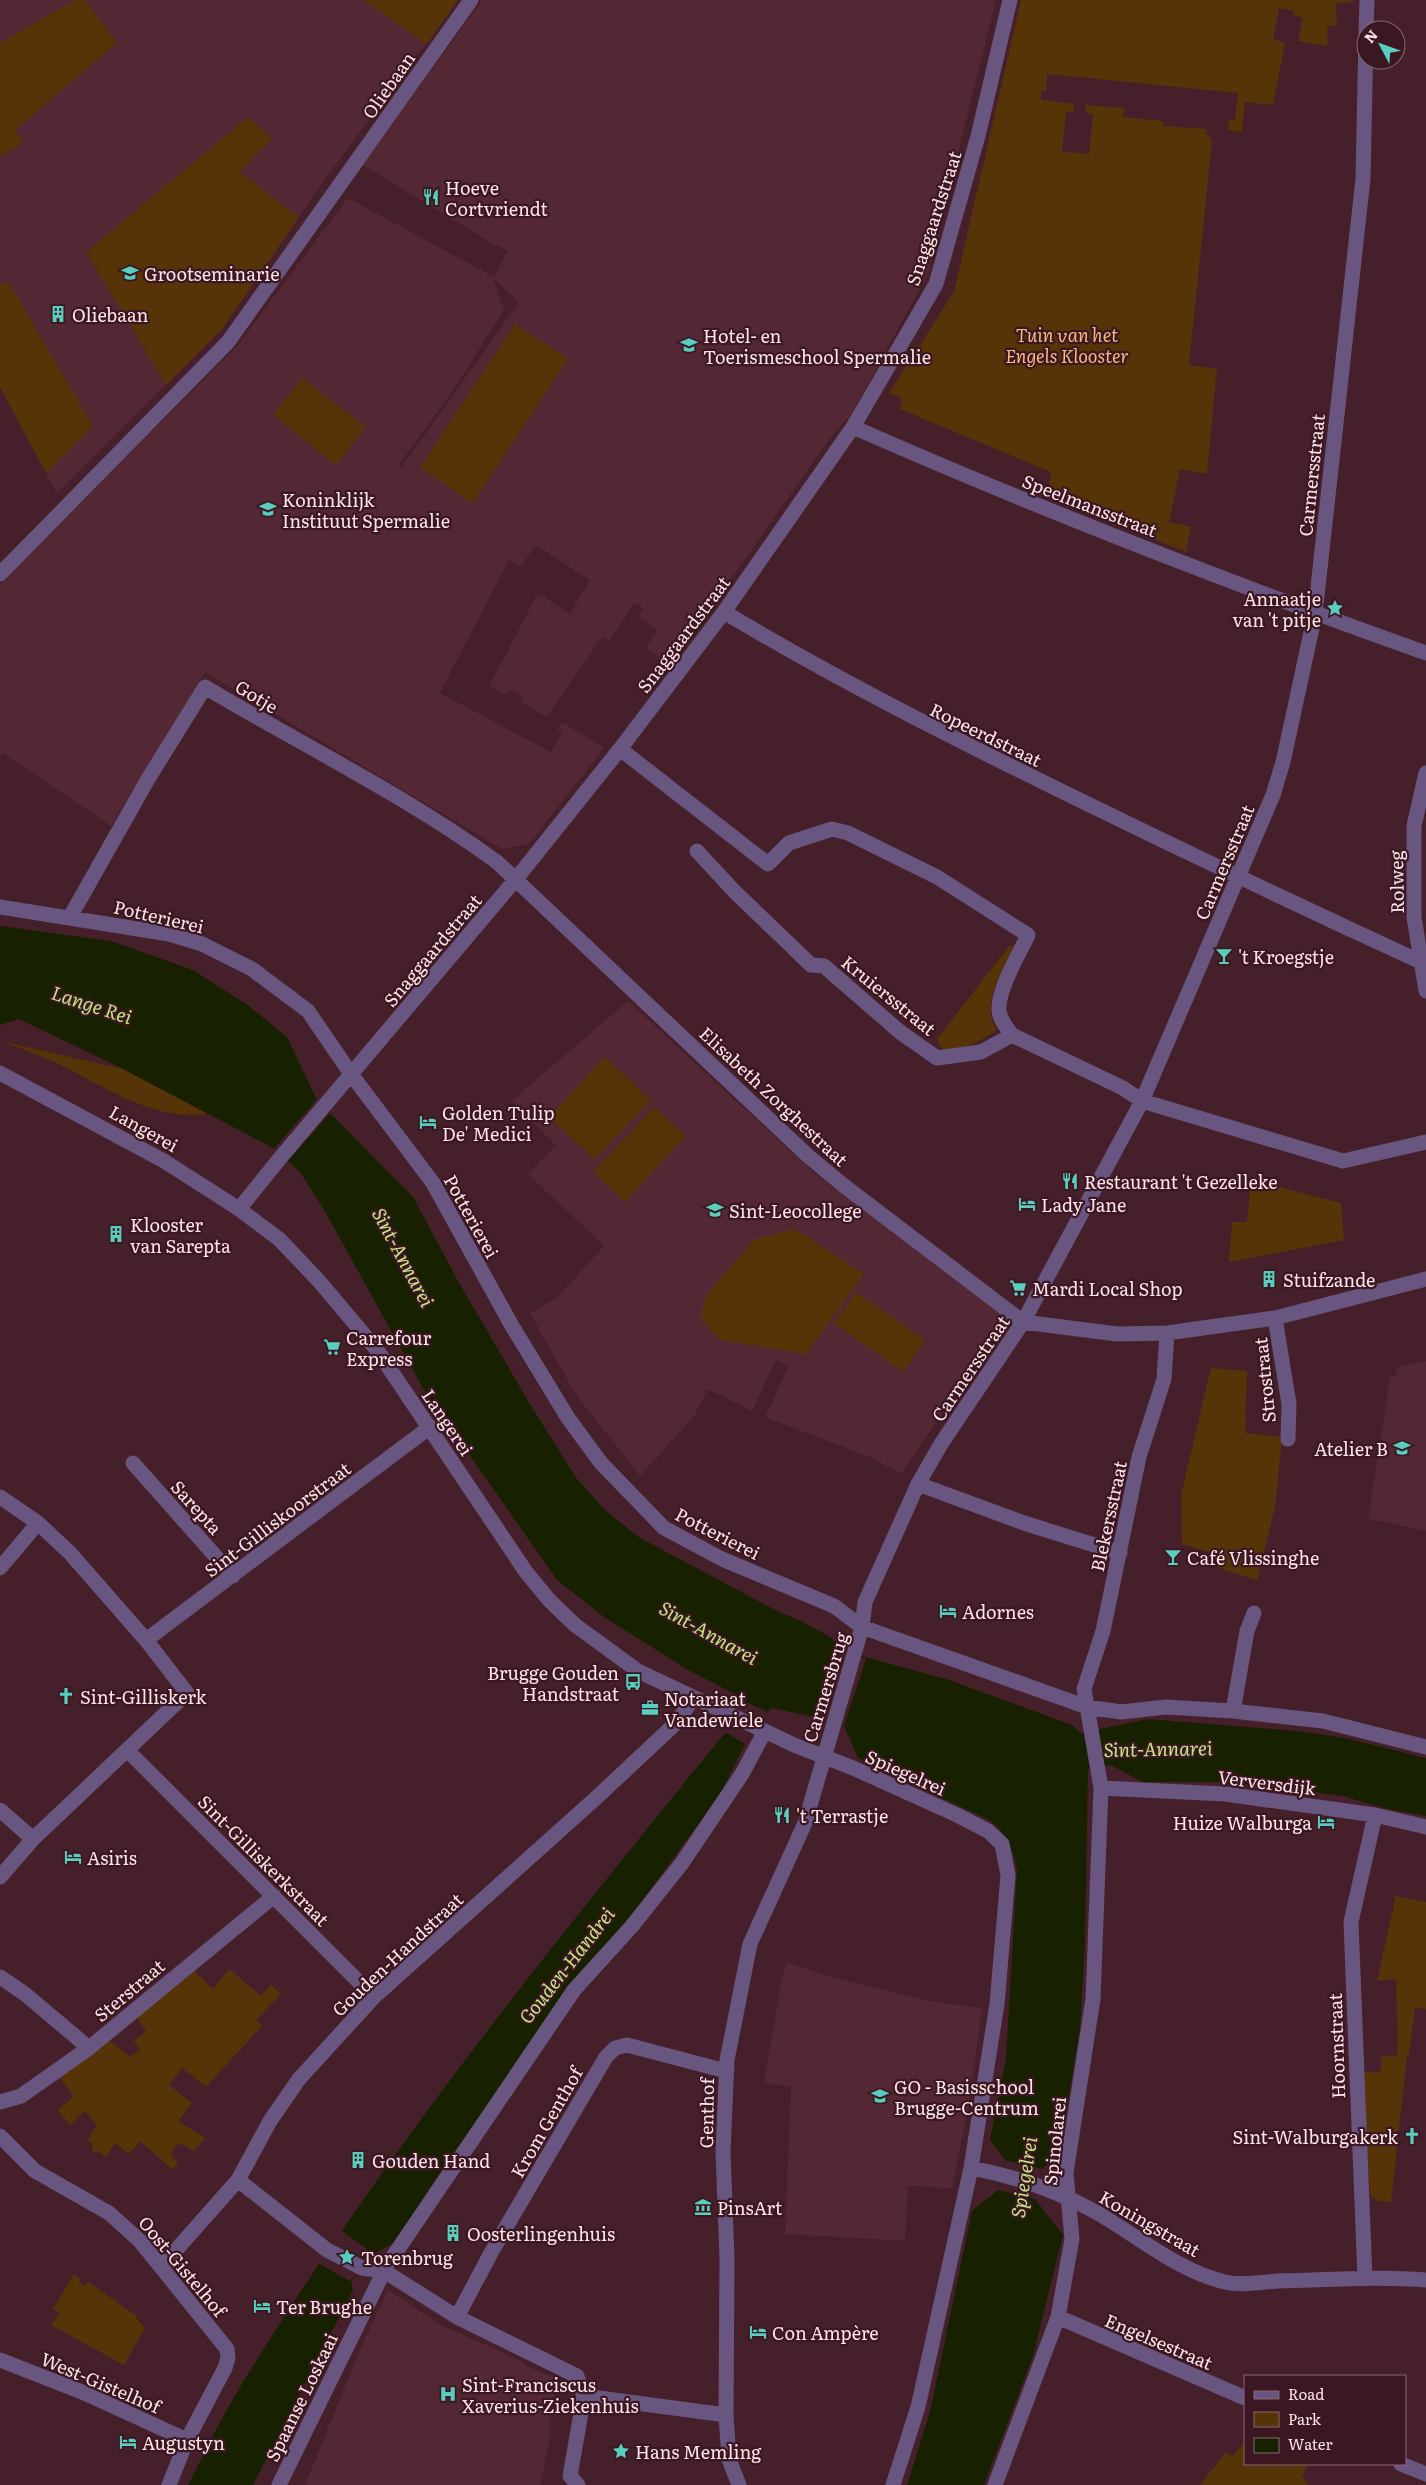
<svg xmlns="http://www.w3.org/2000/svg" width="1426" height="2485" font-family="Literata,serif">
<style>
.built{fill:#532733;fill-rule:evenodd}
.green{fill:#573308}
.water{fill:#172100}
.pier{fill:#45202a}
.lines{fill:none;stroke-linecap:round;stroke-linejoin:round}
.street{stroke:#685580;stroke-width:15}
.labels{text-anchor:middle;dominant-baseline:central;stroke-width:4.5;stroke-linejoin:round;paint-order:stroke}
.street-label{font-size:18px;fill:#fde3e8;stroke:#3a1721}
.poi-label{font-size:18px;fill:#fde3e8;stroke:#3a1721;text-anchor:start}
.park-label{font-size:18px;font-style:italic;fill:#f7b97f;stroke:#3a1721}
.water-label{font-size:19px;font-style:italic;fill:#c4e583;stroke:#3a1721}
</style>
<rect width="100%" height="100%" fill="#45202a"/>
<path class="built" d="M0 0H458L327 176 222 329 57 493 0 387Z
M482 0H996L928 274 851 415 830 438 721 593 668 663 646 647 658 631 638 617 643 608 634 603 610 641 602 637 547 717 520 702 523 697 510 690 506 695 489 686 538 593 570 614 590 580 536 545 521 566 509 560 440 693 551 752 562 732 557 729 562 722 604 748 529 844 502 849 205 672 111 826 3 753 0 756V584L237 346 348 198 494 277 508 251 493 244 363 165ZM493 278 519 302 401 468 398 466 450 395 504 310Z
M628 1001 813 1172 1007 1318 901 1474 872 1458 765 1417 789 1366 776 1360 752 1411 708 1389 694 1416 640 1476 580 1400 564 1374 530 1313 557 1298 604 1246 528 1174 556 1145 511 1101Z
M1426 1361V1531L1368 1519 1390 1378 1397 1375 1396 1368Z
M787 1962 827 1976 928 2001 982 2008 969 2104 952 2188 908 2186 905 2241 785 2234 791 2087 764 2082 781 1983Z
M388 2290 439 2324 522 2361 528 2367 559 2379 551 2409 549 2443 540 2485H305L359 2352Z"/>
<path class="green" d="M75 0H85L117 43 15 130 23 143 0 156V43Z
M363 0H458L427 44Z
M1021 0H1353V2L1336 3 1337 27 1328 25 1327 46 1298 41 1303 18 1293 15 1294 11 1279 8 1273 39 1285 43 1273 105 1245 102 1242 132 1228 130 1229 120H1235L1238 93 1047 74 1046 91 1041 90V100L1074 104 1073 112H1066L1062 151 1089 154 1093 114 1086 113V105L1124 108 1123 117 1163 121V126L1207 129 1206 132 1212 140 1189 365 1217 369 1207 474 1180 469 1169 522 1191 527 1186 552 1047 495 1051 472 900 409 902 398 889 393 954 292Z
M248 117 272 138 240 172 299 217 222 329 166 385 86 252Z
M8 281 93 426 46 473 0 387V286Z
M515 324 568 359 473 503 420 468Z
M302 378 366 427 336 465 273 415Z
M1010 945 1013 946C1005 974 978 1002 997 1030 985 1037 942 1067 937 1039Z
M0 1041 123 1069 208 1114C151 1122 100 1083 50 1060 34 1053 17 1047 0 1041Z
M605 1057 651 1100 595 1160 549 1117Z
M654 1107 686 1136 625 1202 593 1172Z
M1251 1180 1341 1203 1344 1240 1229 1262 1232 1222H1247Z
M795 1229 864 1274 806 1354 720 1340 700 1317 707 1294 755 1239Z
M856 1292 925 1340 903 1372 834 1323Z
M1211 1368 1247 1371 1245 1433 1282 1437 1275 1507 1257 1580 1210 1565 1212 1553 1182 1544 1181 1495Z
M1394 1896 1426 1902V2009L1415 2008 1409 2055H1407L1391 2202 1377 2201 1370 2194 1361 2072H1381V2057L1398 2055 1396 1979 1377 1981 1395 1900Z
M229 1969 261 1996 271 1985 281 1994 256 2020 262 2026 206 2087 182 2068 169 2085 192 2103 178 2121 205 2138 194 2151 183 2144 177 2145 172 2151V2157L178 2162 173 2170 140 2141 129 2154 115 2143 106 2157 98 2151 95 2154 92 2151 93 2144 88 2140 97 2125 85 2111 70 2125 58 2110 74 2096 60 2078 108 2040 130 2057 140 2049 134 2041 146 2031 136 2017 193 1970 213 1989Z
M74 2274 80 2279 79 2282 86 2286 88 2282 137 2316 136 2318 145 2328 124 2365 51 2325 60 2313 53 2309Z
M1245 2442V2464H1303L1307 2466 1302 2476 1308 2485H1200L1225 2453 1233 2456Z"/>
<path class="water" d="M0 926 111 941 193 970 249 1006 287 1037 317 1100 413 1197 458 1281 534 1411 577 1479 605 1510 640 1538 777 1611 803 1622 832 1638 840 1650 949 1680 1072 1725 1081 1733 1148 1719 1298 1731 1345 1738 1426 1758V1816L1383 1808 1343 1796 1270 1786 1219 1782H1142L1111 1765 1088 1769 1085 1942 1080 2029 1059 2155 1042 2169 1035 2199 1063 2235 1033 2356 984 2485H907L930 2412 972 2211 998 2190 1005 2160 990 2140 1006 2059 1017 1870C1012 1847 1009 1837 991 1821L858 1758 844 1726 819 1718 772 1708 767 1712 745 1744 720 1794 626 1923 573 1983 437 2177 400 2235 392 2244 373 2254 351 2281 353 2290 253 2485H188C205 2452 221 2418 240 2387 382 2155 553 1944 724 1734L740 1699 737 1695 688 1670 604 1617 557 1580 424 1390 323 1208 300 1172 275 1149 123 1069 19 1019 0 1025Z"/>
<path class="pier" d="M318 1098 332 1111 287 1162 273 1150Z
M840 1650 866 1659 844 1726 819 1718Z
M740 1699 767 1712 745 1744 727 1733 724 1734Z
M1005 2160 1042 2169 1035 2199 998 2190Z
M341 2230 373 2254 350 2281 318 2263Z"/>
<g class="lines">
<path class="street" d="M1366 30 1367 0
M853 427C1041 510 1233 584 1426 653
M0 574 228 342 471 0
M724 612C831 676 941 732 1053 787 1175 847 1297 905 1421 962
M620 749 768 864 789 843 832 829 848 833 937 877 1028 935C1019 954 997 991 999 1011 1000 1020 1007 1028 1012 1035
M1426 773 1414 826V917L1426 991
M697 851 734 891 811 965 824 966 900 1032 937 1058 981 1052 1012 1035 1123 1088 1142 1101 1343 1161 1426 1142
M0 907 169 934 202 944 252 969 308 1011 351 1074 433 1183 512 1326 568 1418 601 1463 664 1528 722 1559 834 1606 862 1627 1087 1707 1121 1712 1166 1707 1233 1711 1323 1721 1426 1747
M70 917 148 779 205 687C302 745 405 795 497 862L808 1156 843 1185 1023 1322 1117 1334 1167 1333 1275 1318 1426 1279
M0 1073 164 1161 239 1209 279 1239 319 1281 377 1350 526 1572 549 1600 575 1625 638 1671 794 1745 853 1768 957 1815 988 1831 1002 1844 1008 1875 997 2004 971 2168 918 2407 893 2485
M239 1209 281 1157 516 879 620 749 724 612 853 427 936 284 978 136 1010 0
M1275 1318 1289 1404 1288 1439
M133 1463 233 1576
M918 1484 1024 1523 1120 1553
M0 1497 38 1523 70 1553 146 1640 187 1693 33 1839 0 1877
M0 1568 38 1523
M146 1640 430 1427
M1233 1711 1247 1631 1254 1613
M127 1750 374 1997
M1101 1788 1225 1794 1375 1815 1426 1827
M0 1810 33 1839
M0 1977 25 1994 89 2048
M0 2102 21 2096 89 2048 274 1896
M0 2136 35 2171 109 2213 140 2241 227 2349 228 2358 225 2368 187 2440 169 2485
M971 2168C1013 2176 1053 2189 1092 2210 1136 2234 1175 2270 1225 2282 1240 2286 1262 2282 1278 2281 1327 2280 1377 2276 1426 2280
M238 2180 327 2250 362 2268 384 2271 457 2317 577 2376 584 2396
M390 2261 574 1990 632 1926 682 1863 742 1774 765 1731
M161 2267 238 2180 270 2121 299 2079 374 1997 596 1798 675 1724 693 1699
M1365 2279 1351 1922 1375 1815
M457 2317 492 2251 606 2057 615 2048 627 2045 726 2071
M1058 2317 1245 2398
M0 2360 82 2392 187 2440
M1401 2464 1426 2474
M279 2485 384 2271
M578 2485 570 2476 584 2396 726 2415
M739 2485 729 2459 726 2415 727 2258 723 2152 727 2060 750 1944 805 1823 862 1627 865 1602 918 1484 941 1444 1023 1322 1142 1101 1273 795 1283 762 1315 614 1363 179 1366 34
M995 2485 1058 2317 1072 2239 1066 2173 1093 1999 1101 1788 1084 1689 1103 1631 1139 1457 1164 1379 1167 1333"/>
</g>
<defs>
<g id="restaurant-bare" transform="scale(1.35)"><path d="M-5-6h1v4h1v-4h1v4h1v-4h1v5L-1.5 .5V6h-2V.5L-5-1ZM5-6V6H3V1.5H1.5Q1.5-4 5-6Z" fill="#59cebf" stroke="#3a1721" stroke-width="2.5" paint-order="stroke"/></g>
<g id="university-bare" transform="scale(1.35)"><path d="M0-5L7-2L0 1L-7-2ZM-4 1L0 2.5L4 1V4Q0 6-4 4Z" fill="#59cebf" stroke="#3a1721" stroke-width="2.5" paint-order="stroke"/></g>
<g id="building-bare" transform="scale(1.35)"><path d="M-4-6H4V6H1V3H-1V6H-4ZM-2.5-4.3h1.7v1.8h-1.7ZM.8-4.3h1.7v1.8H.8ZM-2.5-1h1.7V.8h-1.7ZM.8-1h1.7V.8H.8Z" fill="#59cebf" stroke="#3a1721" stroke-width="2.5" paint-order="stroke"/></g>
<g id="school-bare" transform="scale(1.35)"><path d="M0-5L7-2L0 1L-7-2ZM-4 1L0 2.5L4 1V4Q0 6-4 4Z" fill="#59cebf" stroke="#3a1721" stroke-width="2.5" paint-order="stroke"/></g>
<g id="sight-bare" transform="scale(1.35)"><path d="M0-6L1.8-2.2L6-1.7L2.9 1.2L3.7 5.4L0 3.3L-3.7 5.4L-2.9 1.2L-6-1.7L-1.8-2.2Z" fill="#59cebf" stroke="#3a1721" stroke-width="2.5" paint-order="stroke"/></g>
<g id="bar-bare" transform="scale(1.35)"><path d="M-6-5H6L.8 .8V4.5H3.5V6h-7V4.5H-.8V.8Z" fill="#59cebf" stroke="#3a1721" stroke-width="2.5" paint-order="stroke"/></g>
<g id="hotel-bare" transform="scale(1.35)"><path d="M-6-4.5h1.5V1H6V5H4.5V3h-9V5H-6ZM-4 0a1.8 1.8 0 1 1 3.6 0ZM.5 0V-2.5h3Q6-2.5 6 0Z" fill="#59cebf" stroke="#3a1721" stroke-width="2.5" paint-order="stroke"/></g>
<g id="supermarket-bare" transform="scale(1.35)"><path d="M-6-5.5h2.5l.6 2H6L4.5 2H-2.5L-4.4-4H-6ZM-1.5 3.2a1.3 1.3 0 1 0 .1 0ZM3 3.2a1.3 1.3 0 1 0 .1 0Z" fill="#59cebf" stroke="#3a1721" stroke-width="2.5" paint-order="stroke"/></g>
<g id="bus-bare" transform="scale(1.35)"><path d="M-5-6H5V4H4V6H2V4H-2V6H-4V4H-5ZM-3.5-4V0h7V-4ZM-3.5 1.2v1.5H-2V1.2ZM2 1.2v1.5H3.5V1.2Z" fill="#59cebf" stroke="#3a1721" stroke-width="2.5" paint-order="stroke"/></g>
<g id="church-bare" transform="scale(1.35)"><path d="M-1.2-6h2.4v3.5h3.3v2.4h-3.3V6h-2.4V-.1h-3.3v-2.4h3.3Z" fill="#59cebf" stroke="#3a1721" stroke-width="2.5" paint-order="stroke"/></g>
<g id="office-bare" transform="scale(1.35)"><path d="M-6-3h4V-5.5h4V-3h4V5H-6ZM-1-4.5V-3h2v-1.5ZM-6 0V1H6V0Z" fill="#59cebf" stroke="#3a1721" stroke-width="2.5" paint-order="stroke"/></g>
<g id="museum-bare" transform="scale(1.35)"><path d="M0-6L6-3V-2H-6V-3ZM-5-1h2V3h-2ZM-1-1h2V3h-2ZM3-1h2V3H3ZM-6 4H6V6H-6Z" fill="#59cebf" stroke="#3a1721" stroke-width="2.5" paint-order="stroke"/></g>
<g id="hospital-bare" transform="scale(1.35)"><path d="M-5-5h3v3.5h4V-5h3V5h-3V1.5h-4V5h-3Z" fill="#59cebf" stroke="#3a1721" stroke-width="2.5" paint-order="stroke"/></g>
</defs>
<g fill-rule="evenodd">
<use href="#restaurant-bare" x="431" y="197"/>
<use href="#university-bare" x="130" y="273"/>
<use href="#building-bare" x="58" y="314"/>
<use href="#school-bare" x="689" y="345"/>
<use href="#school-bare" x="268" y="509"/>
<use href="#sight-bare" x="1335" y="608"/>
<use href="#bar-bare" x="1224" y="956"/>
<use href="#hotel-bare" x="428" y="1122"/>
<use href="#restaurant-bare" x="1070" y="1181"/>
<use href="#hotel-bare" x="1027" y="1204"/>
<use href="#school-bare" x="715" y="1210"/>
<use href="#building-bare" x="116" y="1234"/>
<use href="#building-bare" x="1269" y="1279"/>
<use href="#supermarket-bare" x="1018" y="1288"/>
<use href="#supermarket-bare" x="332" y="1347"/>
<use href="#school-bare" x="1402" y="1448"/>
<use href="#bar-bare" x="1173" y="1557"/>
<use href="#hotel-bare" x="948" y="1611"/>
<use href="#bus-bare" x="633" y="1682"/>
<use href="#church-bare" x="66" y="1696"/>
<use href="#office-bare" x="650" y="1708"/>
<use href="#restaurant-bare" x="782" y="1815"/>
<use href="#hotel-bare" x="1326" y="1822"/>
<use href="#hotel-bare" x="73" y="1857"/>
<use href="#school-bare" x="880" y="2096"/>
<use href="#church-bare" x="1412" y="2136"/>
<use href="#building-bare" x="358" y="2160"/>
<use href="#museum-bare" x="703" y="2207"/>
<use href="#building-bare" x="453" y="2233"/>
<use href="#sight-bare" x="347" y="2257"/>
<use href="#hotel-bare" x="262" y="2306"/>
<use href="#hotel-bare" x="758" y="2332"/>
<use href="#hospital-bare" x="448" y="2394"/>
<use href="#hotel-bare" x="128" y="2442"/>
<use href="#sight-bare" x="621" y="2451"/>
</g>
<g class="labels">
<g class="street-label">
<text transform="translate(388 85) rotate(-55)">Oliebaan</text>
<text transform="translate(933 218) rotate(-72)">Snaggaardstraat</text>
<text transform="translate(1311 475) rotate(-84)">Carmersstraat</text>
<text transform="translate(1090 505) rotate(21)">Speelmansstraat</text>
<text transform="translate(683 634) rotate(-53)">Snaggaardstraat</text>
<text transform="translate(257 696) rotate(31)">Gotje</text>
<text transform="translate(986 734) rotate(26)">Ropeerdstraat</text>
<text transform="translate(1224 862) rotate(-67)">Carmersstraat</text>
<text transform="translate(1396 882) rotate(-91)">Rolweg</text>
<text transform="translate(159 916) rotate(13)">Potterierei</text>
<text transform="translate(432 950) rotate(-50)">Snaggaardstraat</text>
<text transform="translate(889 995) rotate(39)">Kruiersstraat</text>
<text transform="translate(774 1096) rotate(43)">Elisabeth Zorghestraat</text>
<text transform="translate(144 1128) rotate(29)">Langerei</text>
<text transform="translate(472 1216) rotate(61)">Potterierei</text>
<text transform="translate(970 1368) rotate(-56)">Carmersstraat</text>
<text transform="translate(1264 1380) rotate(-96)">Strostraat</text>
<text transform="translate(448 1422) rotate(56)">Langerei</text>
<text transform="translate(197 1507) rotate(48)">Sarepta</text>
<text transform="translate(1108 1516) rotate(-78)">Blekersstraat</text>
<text transform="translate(277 1519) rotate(-37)">Sint-Gilliskoorstraat</text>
<text transform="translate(718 1533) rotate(27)">Potterierei</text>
<text transform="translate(825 1687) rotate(-73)">Carmersbrug</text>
<text transform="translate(906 1772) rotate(24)">Spiegelrei</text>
<text transform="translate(1267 1782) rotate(7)">Verversdijk</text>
<text transform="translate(264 1860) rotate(45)">Sint-Gilliskerkstraat</text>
<text transform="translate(397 1954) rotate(-43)">Gouden-Handstraat</text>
<text transform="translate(129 1990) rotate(-40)">Sterstraat</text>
<text transform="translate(1336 2046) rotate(-92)">Hoornstraat</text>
<text transform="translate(706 2113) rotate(-89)">Genthof</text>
<text transform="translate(546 2122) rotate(-60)">Krom Genthof</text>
<text transform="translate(1054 2141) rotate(-84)">Spinolarei</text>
<text transform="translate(1150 2223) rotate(30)">Koningstraat</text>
<text transform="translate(183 2266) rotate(50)">Oost-Gistelhof</text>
<text transform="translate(1159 2341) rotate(23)">Engelsestraat</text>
<text transform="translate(101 2382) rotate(23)">West-Gistelhof</text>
<text transform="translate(301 2397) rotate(-64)">Spaanse Loskaai</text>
</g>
<g class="poi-label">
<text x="445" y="187">Hoeve<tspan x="445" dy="21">Cortvriendt</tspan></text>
<text x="144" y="273">Grootseminarie</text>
<text x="72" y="314">Oliebaan</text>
<text x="703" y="335">Hotel- en<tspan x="703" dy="21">Toerismeschool Spermalie</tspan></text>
<text x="282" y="499">Koninklijk<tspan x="282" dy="21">Instituut Spermalie</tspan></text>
<text x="1321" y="598" text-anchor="end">Annaatje<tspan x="1321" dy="21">van 't pitje</tspan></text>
<text x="1238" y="956">'t Kroegstje</text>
<text x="442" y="1112">Golden Tulip<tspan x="442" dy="21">De' Medici</tspan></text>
<text x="1084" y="1181">Restaurant 't Gezelleke</text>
<text x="1041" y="1204">Lady Jane</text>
<text x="729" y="1210">Sint-Leocollege</text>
<text x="130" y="1224">Klooster<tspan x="130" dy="21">van Sarepta</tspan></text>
<text x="1283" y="1279">Stuifzande</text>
<text x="1032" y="1288">Mardi Local Shop</text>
<text x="346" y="1337">Carrefour<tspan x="346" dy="21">Express</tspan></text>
<text x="1388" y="1448" text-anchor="end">Atelier B</text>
<text x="1187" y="1557">Café Vlissinghe</text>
<text x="962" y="1611">Adornes</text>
<text x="619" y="1672" text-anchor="end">Brugge Gouden<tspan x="619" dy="21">Handstraat</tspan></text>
<text x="80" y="1696">Sint-Gilliskerk</text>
<text x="664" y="1698">Notariaat<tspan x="664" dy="21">Vandewiele</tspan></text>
<text x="796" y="1815">'t Terrastje</text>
<text x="1312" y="1822" text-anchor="end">Huize Walburga</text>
<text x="87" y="1857">Asiris</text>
<text x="894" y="2086">GO - Basisschool<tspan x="894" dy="21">Brugge-Centrum</tspan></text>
<text x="1398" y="2136" text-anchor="end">Sint-Walburgakerk</text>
<text x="372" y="2160">Gouden Hand</text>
<text x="717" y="2207">PinsArt</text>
<text x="467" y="2233">Oosterlingenhuis</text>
<text x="361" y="2257">Torenbrug</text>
<text x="276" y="2306">Ter Brughe</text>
<text x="772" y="2332">Con Ampère</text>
<text x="462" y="2384">Sint-Franciscus<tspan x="462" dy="21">Xaverius-Ziekenhuis</tspan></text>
<text x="142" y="2442">Augustyn</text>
<text x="635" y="2451">Hans Memling</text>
</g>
<g class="park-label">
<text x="1067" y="334">Tuin van het<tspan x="1067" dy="21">Engels Klooster</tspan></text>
</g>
<g class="water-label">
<text transform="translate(92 1004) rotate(18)">Lange Rei</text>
<text transform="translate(404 1257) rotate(62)">Sint-Annarei</text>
<text transform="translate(709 1632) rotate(29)">Sint-Annarei</text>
<text transform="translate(1158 1748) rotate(-1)">Sint-Annarei</text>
<text transform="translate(566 1965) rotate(-52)">Gouden-Handrei</text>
<text transform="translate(1023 2177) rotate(-81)">Spiegelrei</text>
</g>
</g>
<rect x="1244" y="2375" width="162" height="90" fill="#3a1721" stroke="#886971"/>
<rect x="1254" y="2391" width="25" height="8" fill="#685580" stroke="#886971"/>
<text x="1288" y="2400" font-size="15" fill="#fde3e8">Road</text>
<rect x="1254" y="2412" width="25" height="15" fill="#573308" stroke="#886971"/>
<text x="1288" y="2425" font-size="15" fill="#fde3e8">Park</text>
<rect x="1254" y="2438" width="25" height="15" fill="#172100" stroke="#886971"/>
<text x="1288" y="2450" font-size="15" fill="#fde3e8">Water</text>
<g transform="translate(1381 45) rotate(311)"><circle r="24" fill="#3a1721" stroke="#886971"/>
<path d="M0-4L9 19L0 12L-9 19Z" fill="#59cebf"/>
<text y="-8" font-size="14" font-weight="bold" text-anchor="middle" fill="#fde3e8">N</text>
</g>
</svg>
